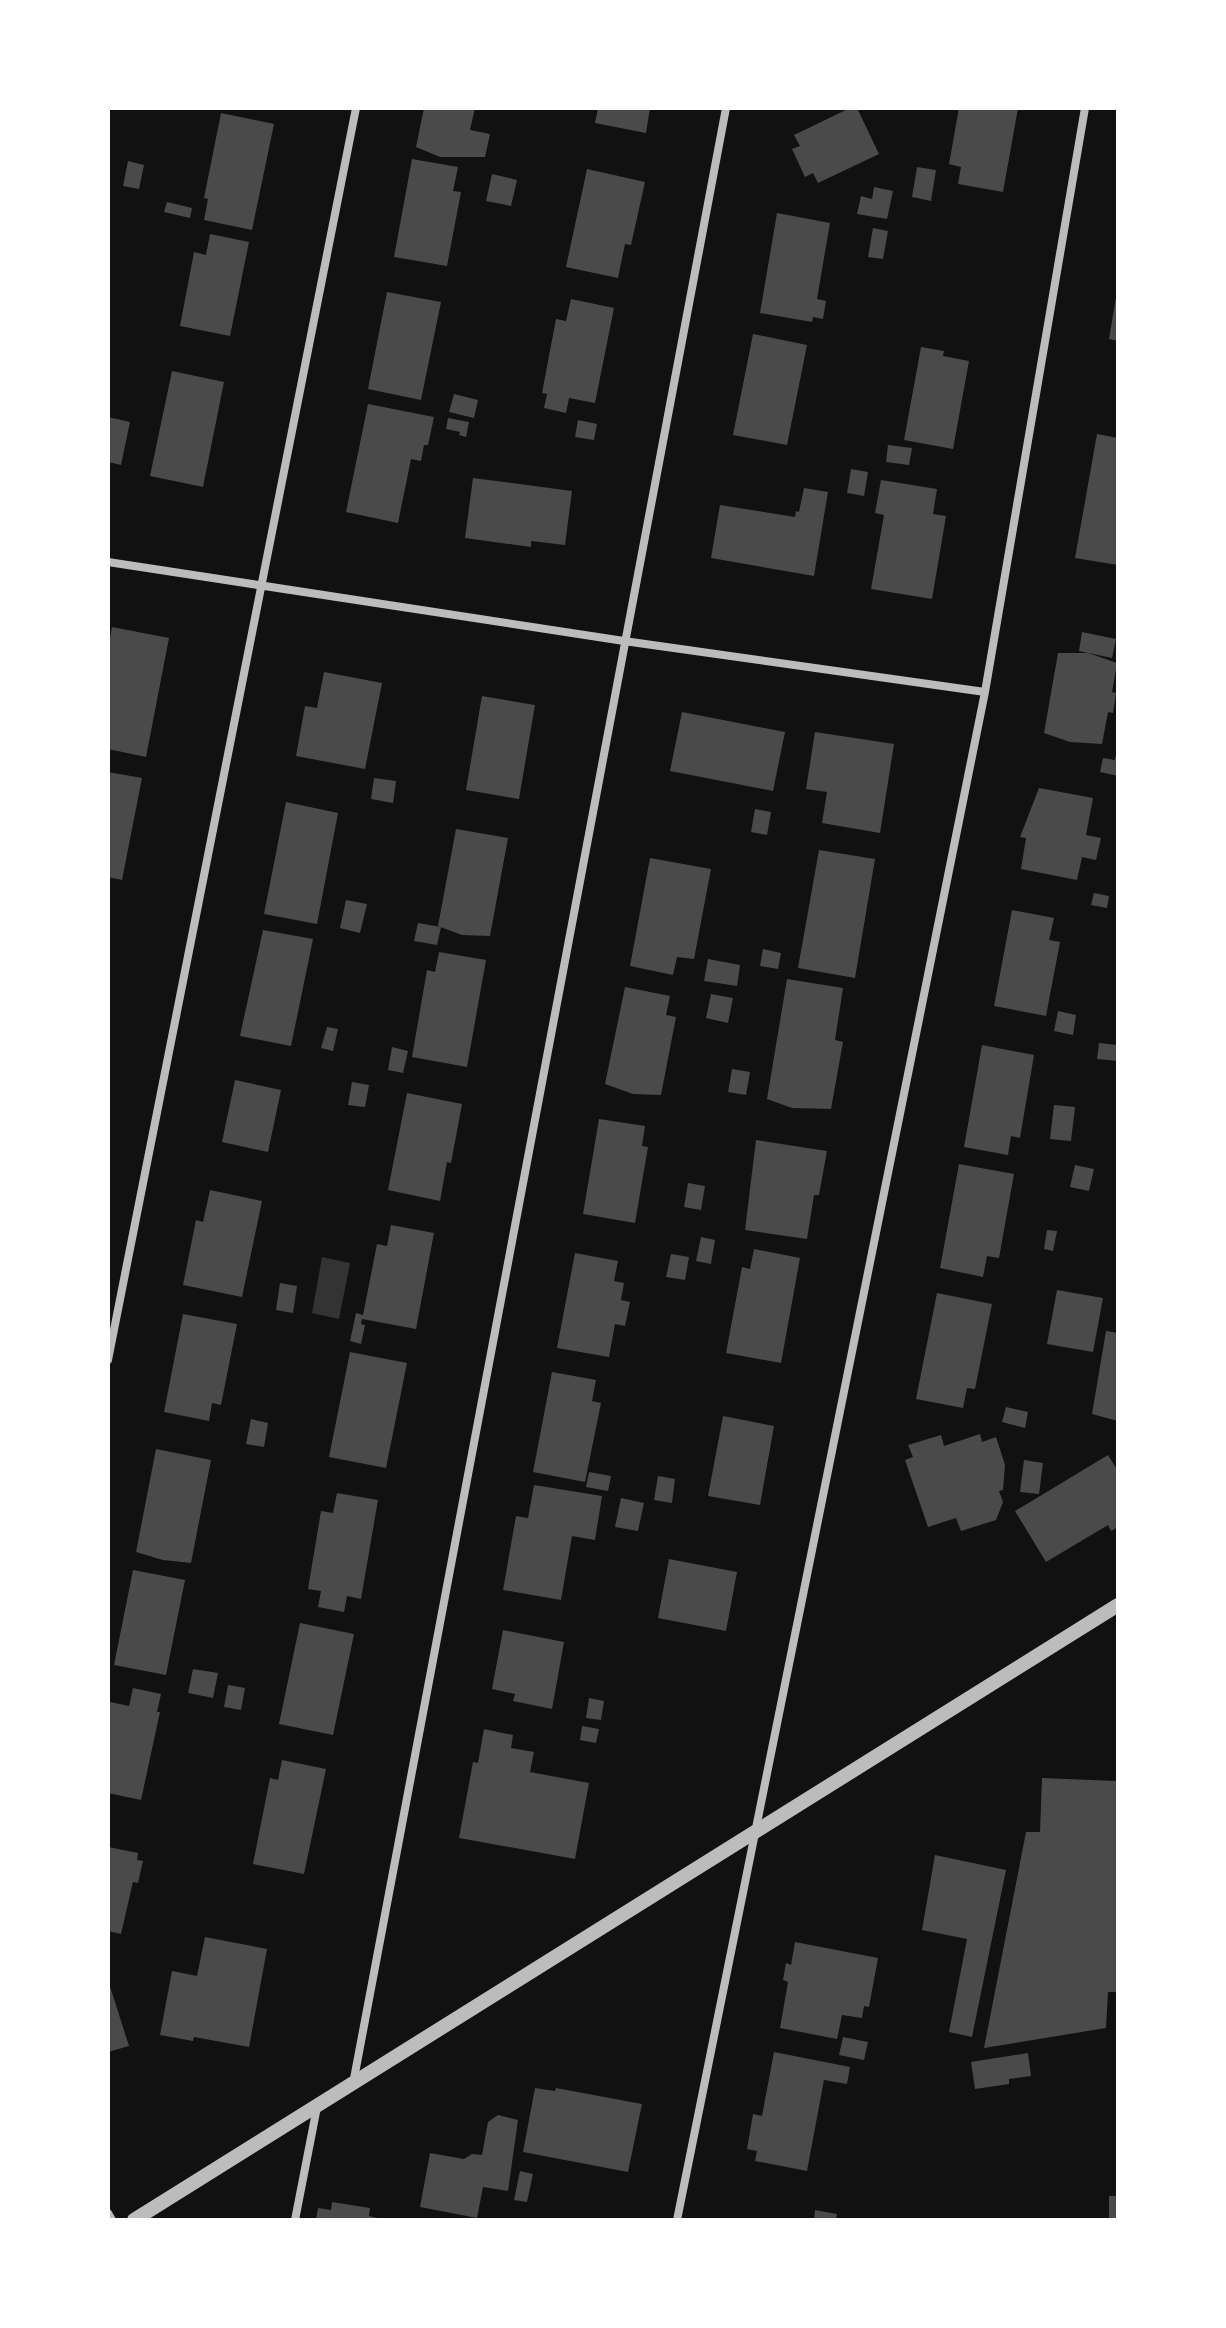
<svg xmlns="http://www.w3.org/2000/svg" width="1226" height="2328" font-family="'IBM Plex Sans',sans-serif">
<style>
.water{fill:#333}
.building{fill:#4a4a4a}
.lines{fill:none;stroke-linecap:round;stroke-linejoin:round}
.minor{stroke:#bcbcbc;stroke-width:8}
.tertiary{stroke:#bcbcbc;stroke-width:14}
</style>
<rect width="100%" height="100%" fill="#111"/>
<path class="water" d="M322 1257 350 1263 339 1319 312 1313Z"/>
<path class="building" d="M424 108H475L470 130 490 134 485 157H440L416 147Z
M598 108H650L646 133 595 123Z
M850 108H857L879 154 818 183 813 173 805 177 792 149 800 146 794 135Z
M959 108H1018L1003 192 958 184 961 167 949 164Z
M221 113 274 124 252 230 204 220 208 199 204 198Z
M412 159 458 167 453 191 461 192 447 266 394 257Z
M128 161 144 165 139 189 123 186Z
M917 167 936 170 931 201 912 197Z
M587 169 645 182 631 245 625 244 618 278 566 267Z
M492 174 517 180 511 206 486 201Z
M874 187 893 191 887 219 857 214 861 196 872 199Z
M167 202 192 208 190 218 164 212Z
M777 213 830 223 817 299 826 301 823 319 813 317 812 322 760 313Z
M873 228 888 231 883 259 868 257Z
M210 234 249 242 230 336 180 326 194 252 206 255Z
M387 292 441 302 421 400 368 389Z
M1116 297H1118V341L1109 339Z
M571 299 614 308 595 403 569 398 566 413 544 408 547 394 542 393 556 319 566 321Z
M753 334 807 345 787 445 733 435Z
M921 347 944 351 943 356 969 361 953 449 904 440Z
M172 371 224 382 203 487 150 476Z
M454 394 478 400 474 418 449 412Z
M368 404 434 417 428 445H424L421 461 411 459 398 523 346 512Z
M108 417 130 422 121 465 108 462Z
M448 418 469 422 466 437 459 435 460 432 446 429Z
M578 420 597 424 594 440 575 437Z
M1097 434 1118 438V565L1075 558Z
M888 445 912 448 909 465 886 462Z
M851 469 868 472 864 496 847 493Z
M473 478 572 491 565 545 531 541V547L465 538Z
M881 480 937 489 933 514 946 516 932 599 871 589 884 515 875 513Z
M804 488 828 492 814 576 711 558 720 505 795 517 796 511 799 512Z
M112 627 169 638 146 757 108 749V649Z
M1082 632 1116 639 1112 658 1079 651Z
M1058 653H1088L1117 663 1112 692 1116 693 1113 713 1108 712 1102 744 1070 742 1044 733Z
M324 672 382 683 365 769 296 756 305 706 317 708Z
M482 696 535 705 519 799 466 790Z
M682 712 785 732 773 791 670 771Z
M815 732 894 744 880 833 822 823 827 792 806 789Z
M1115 757 1118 758V776L1100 772 1103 758 1115 760Z
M108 772 142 778 122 880 108 877Z
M374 778 396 781 393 803 371 799Z
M1039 788 1093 798 1086 835 1101 838 1096 860 1082 857 1077 880 1021 869 1026 838 1020 837Z
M286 802 338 813 317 924 264 914Z
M755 809 771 812 767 835 751 832Z
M456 829 508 838 490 936 462 935 438 926Z
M819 850 875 859 855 978 798 968Z
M650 858 711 869 694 959 677 957 673 975 630 966Z
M1094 893 1109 896 1107 908 1091 905Z
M346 900 367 904 360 933 340 928Z
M1012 910 1054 918 1049 940 1060 942 1046 1016 994 1006Z
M418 923 441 927 437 945 414 941Z
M263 930 313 939 291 1046 240 1036Z
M763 949 781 953 778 969 760 966Z
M439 952 486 960 467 1067 412 1057 427 970 435 972Z
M708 959 740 965 737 986 704 981Z
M787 979 843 988 835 1040 843 1042 831 1109 792 1108 767 1099Z
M625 987 670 996 666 1015 676 1017 661 1095 633 1094 605 1084Z
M711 994 733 998 728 1023 706 1018Z
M1058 1011 1076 1015 1073 1035 1054 1031Z
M327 1027 338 1029 333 1051 321 1048Z
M1099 1043 1118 1045V1061L1097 1059Z
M982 1045 1034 1055 1020 1138 1011 1136 1008 1155 964 1147Z
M392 1047 408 1051 403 1073 388 1070Z
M732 1069 750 1072 746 1095 728 1092Z
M235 1080 281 1090 268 1152 222 1142Z
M352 1082 369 1085 365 1107 348 1105Z
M407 1093 462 1104 451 1163 447 1162 440 1201 388 1190Z
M1054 1105 1075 1107 1071 1141 1050 1139Z
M599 1119 645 1126 642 1146 648 1147 635 1223 583 1214Z
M756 1140 827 1151 819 1195H814L807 1239 745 1230Z
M959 1164 1014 1174 999 1258 987 1256 983 1277 940 1268Z
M1075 1165 1094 1169 1089 1191 1070 1187Z
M688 1183 705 1186 701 1210 684 1207Z
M210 1190 262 1201 242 1297 183 1285 196 1220 203 1222Z
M391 1225 434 1233 416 1329 362 1319 361 1324 365 1325 361 1344 350 1341 356 1313 363 1315 377 1244 387 1246Z
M1047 1230 1057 1231 1053 1251 1044 1249Z
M701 1237 715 1240 711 1264 696 1261Z
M754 1249 800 1258 781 1363 726 1353 742 1267 750 1269Z
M575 1253 618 1261 614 1281 624 1283 621 1300 630 1302 625 1326 615 1324 609 1357 557 1348Z
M671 1254 689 1257 685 1280 666 1277Z
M280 1283 297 1286 293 1313 276 1310Z
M1057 1290 1103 1298 1093 1352 1047 1344Z
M937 1293 992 1304 975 1389 967 1388 963 1408 916 1399Z
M183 1314 237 1324 221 1405 212 1403 209 1421 164 1412Z
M1106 1331 1118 1333V1421L1092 1414Z
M350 1352 407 1363 386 1468 329 1457Z
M552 1372 596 1380 592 1401 601 1403 585 1482 533 1472Z
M1006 1407 1028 1412 1025 1428 1002 1422Z
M723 1416 774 1426 760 1505 708 1496Z
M251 1419 268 1423 264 1447 246 1444Z
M980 1434 982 1442 996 1437 1005 1465 1003 1490 999 1491 1003 1502 996 1520 961 1531 956 1518 928 1527 905 1460 913 1457 908 1445 941 1435 944 1446Z
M156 1449 211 1460 191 1563 163 1560 136 1552Z
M1108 1455 1118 1471V1527L1111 1531 1108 1525 1046 1562 1015 1511Z
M1024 1460 1043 1463 1039 1494 1020 1492Z
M589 1472 611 1476 608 1491 586 1487Z
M658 1476 675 1479 672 1503 654 1500Z
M534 1485 602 1496 595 1540 572 1536 561 1600 503 1590 516 1516 528 1518Z
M337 1493 378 1500 361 1599 347 1596 344 1612 318 1607 321 1591 308 1589 321 1511 333 1513Z
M621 1498 644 1503 638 1531 615 1527Z
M669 1559 737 1572 726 1631 658 1618Z
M133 1570 185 1580 166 1675 114 1665Z
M300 1623 354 1634 333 1735 279 1724Z
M503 1630 564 1642 552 1709 513 1701 515 1694 492 1689Z
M193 1669 218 1673 213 1698 188 1693Z
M228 1685 245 1688 241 1710 224 1707Z
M133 1688 161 1694 157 1712H160L141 1800 108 1793 110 1702 129 1706Z
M589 1698 604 1701 601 1720 586 1718Z
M582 1726 599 1729 596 1743 580 1740Z
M484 1729 513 1735 511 1748 534 1752 530 1772 589 1783 575 1859 459 1838 473 1762 478 1763Z
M282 1760 326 1769 304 1874 253 1864 270 1778 278 1780Z
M1042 1778 1116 1781 1118 1992H1108L1106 2028 984 2048 1026 1832H1040Z
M108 1847 138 1853 137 1860 143 1861 138 1883 133 1882 121 1934 108 1931Z
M935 1855 1006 1870 972 2037 949 2032 967 1939 922 1930Z
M205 1937 267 1949 249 2047 194 2037 193 2041 160 2035 172 1971 197 1976Z
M795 1942 878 1958 869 2007 864 2006 862 2018 842 2015 837 2039 780 2028 788 1982 783 1980 786 1963 791 1965Z
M108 1980 129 2046 108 2052Z
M843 2037 868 2042 864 2060 839 2055Z
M774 2052 850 2067 847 2084 824 2080 807 2171 755 2161 757 2151 747 2149 753 2114 762 2116Z
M1028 2053 1031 2076 1009 2079V2084L975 2089 971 2062Z
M535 2088 555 2091 556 2088 642 2104 628 2172 523 2152Z
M498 2115 518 2120 508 2191 483 2187 477 2218 420 2207 430 2153 464 2159 472 2154 482 2155 488 2122Z
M520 2171 533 2174 527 2202 514 2200Z
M1109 2196H1118V2220H1109Z
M332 2202 370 2208 369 2216 386 2220H316L318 2208 331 2210Z
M815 2210 837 2214 836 2220H814Z"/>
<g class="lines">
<path class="minor" d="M108 562 624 641 985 692
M108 1360 356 108
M353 2084 726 108
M108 2213 112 2220
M295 2220 317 2107
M677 2220 985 692 1085 108"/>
<path class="tertiary" d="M134 2220 1118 1605"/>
</g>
<rect width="1226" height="2328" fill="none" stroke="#ffffff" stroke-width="220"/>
</svg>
